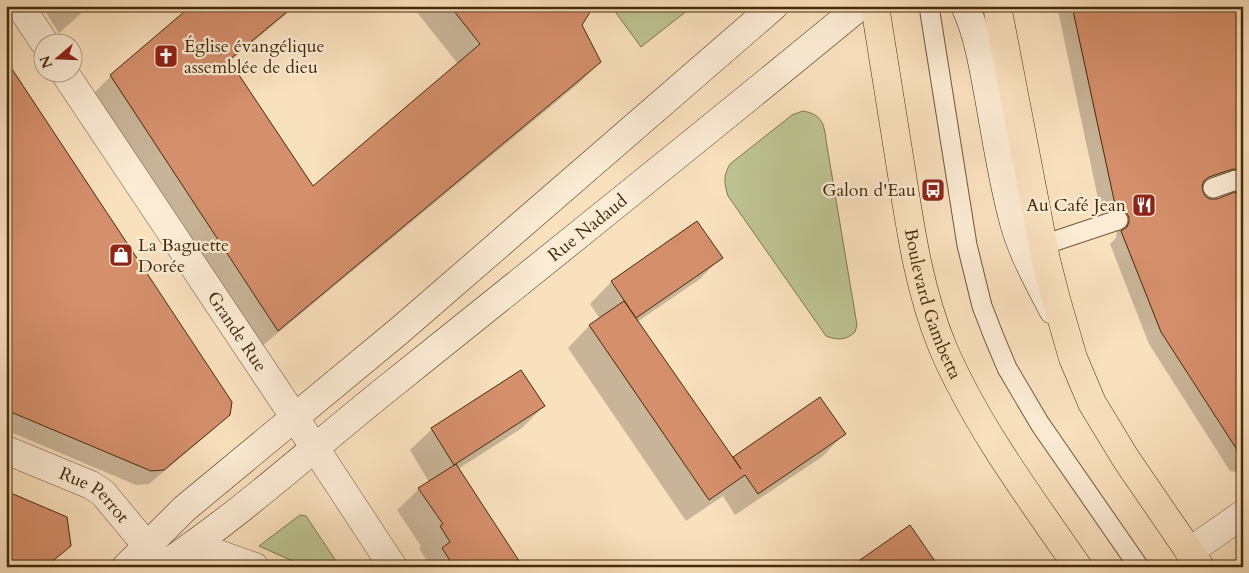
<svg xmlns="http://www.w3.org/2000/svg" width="1249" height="573" font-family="Cardo,serif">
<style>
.green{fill:#bdc392;stroke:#80774e}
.shadow{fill:#0003;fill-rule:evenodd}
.building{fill:#d58f6b;stroke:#442b0b}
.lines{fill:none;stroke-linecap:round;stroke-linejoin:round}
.service-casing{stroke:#725838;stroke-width:21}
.pedestrian-casing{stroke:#725838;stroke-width:29}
.minor-casing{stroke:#725838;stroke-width:29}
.tertiary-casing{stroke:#725838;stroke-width:29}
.secondary-casing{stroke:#442b0b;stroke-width:29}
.primary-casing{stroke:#442b0b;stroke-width:29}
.service{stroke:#fcecd5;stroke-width:19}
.pedestrian{stroke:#fcecd5;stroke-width:28}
.minor{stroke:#fcecd5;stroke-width:28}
.tertiary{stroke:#fcecd5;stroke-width:28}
.secondary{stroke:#fcecd5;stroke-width:28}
.primary{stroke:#fae1be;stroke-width:28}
.labels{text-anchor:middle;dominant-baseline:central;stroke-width:4.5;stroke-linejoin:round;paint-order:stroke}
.poi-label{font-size:18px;fill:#442b0b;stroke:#fcecd5;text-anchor:start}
.street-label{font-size:18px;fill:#442b0b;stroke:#fcecd5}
</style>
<rect width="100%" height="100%" fill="#fae1be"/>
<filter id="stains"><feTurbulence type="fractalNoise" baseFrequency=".004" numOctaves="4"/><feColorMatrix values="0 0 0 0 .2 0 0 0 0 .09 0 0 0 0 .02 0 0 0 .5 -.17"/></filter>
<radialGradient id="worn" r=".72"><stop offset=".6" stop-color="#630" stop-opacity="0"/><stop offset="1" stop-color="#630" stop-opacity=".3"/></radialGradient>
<path class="green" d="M611 6H693L641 47Z
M803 111C825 115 824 127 827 146L857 325 855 332C845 341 837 340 826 336L728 196C724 183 723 176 730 164L792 115Z
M300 515 306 516 340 567H306L259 546Z"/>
<path class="shadow" d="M42 6H89L59 33Z
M193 6H296L229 62 313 187 458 64 412 6H584L580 25 600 62 579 83 256 351 90 97 111 76Z
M1057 6H1185L1243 26V473L1230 471 1149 344 1110 244 1116 238 1117 230 1103 222ZM1223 181 1240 191 1242 196 1235 194 1211 200 1204 197 1201 188Z
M6 62 229 414 214 429 149 484 136 485 6 430Z
M697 223 721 257 700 279 637 322 732 459 820 399 844 434 823 456 735 515 723 496 686 521 568 348 589 326 600 319 590 304 611 282Z
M544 406 522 428 458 469 522 567H425L428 563 419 548 421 546 397 510 419 489 429 482 410 450 432 429Z"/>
<path class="building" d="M191 6H294L229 60 313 186 480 44 450 6H594L582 25 601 62 278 331 110 75Z
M1072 6H1243V171L1233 169 1209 177 1204 181 1202 186 1203 192 1206 197 1210 199H1217L1235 192 1243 195V459L1161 332 1121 231 1127 227 1129 222V217L1125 211 1116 209Z
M6 60 232 402 230 415 164 470 151 471 6 410Z
M697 221 723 258 636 318 611 281Z
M624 301 741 469 733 457 820 397 846 434 758 494 745 475 709 500 589 325Z
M521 370 545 406 454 465 431 428Z
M456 464 523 567H454L442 548 450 542 440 526 443 524 418 488Z
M6 491 67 517 71 546 45 567H6Z
M910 525 939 567H850Z"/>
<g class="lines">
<g class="service-casing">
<path id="service" d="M929 6 967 245 982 306 994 337 1007 368 1040 424 1139 567
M1213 188 1236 180 1243 184
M1043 245 1118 220"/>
</g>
<g class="pedestrian-casing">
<path id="pedestrian" d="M193 545 255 567"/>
</g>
<g class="minor-casing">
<g id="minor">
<path d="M315 448 393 567"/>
<path id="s1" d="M6 450 91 485 103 493 162 564"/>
<path d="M1189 552 1243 514"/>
</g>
</g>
<g class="tertiary-casing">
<g id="tertiary">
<path d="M20 6 44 42"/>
<path id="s2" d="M64 72 315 448"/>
</g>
</g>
<g class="secondary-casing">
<g id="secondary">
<path d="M965 6C977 32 982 60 987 87 995 130 1001 173 1012 215 1020 249 1037 279 1053 310"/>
<path d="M126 567 184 509 399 331 774 6"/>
<path id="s3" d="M161 567C244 512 317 444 394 383 550 258 706 133 860 6"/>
</g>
</g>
<g class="primary-casing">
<g id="primary">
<path id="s4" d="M875 6C884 62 893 119 902 175 911 233 920 293 943 348 977 427 1029 496 1078 567"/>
<path d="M997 6 1046 260 1056 299 1073 358 1092 403 1126 459 1200 567"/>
</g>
</g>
<use href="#service" class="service"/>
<use href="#pedestrian" class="pedestrian"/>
<use href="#minor" class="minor"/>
<use href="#tertiary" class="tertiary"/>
<use href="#secondary" class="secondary"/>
<use href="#primary" class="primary"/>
</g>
<defs>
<g id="church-square" transform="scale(1.25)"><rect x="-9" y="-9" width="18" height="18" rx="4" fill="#8f2418" stroke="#fcecd5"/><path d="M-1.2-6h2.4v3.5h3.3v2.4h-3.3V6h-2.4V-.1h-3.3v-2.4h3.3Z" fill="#fff"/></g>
<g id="bus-square" transform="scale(1.25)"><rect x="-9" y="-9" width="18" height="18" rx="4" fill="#8f2418" stroke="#fcecd5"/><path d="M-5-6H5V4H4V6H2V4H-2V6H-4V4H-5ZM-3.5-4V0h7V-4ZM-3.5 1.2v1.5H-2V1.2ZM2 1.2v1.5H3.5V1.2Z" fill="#fff"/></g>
<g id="restaurant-square" transform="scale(1.25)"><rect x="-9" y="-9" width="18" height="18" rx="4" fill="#8f2418" stroke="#fcecd5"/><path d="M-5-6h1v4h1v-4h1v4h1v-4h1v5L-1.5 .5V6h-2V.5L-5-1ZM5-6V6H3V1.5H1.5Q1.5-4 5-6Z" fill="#fff"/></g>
<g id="shop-square" transform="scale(1.25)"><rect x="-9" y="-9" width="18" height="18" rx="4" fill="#8f2418" stroke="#fcecd5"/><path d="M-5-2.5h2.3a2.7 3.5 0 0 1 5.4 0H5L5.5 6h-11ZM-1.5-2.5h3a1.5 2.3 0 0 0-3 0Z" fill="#fff"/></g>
</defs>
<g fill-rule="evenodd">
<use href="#church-square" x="166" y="56"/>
<use href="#bus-square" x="933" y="190"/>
<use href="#restaurant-square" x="1144" y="205"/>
<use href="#shop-square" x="121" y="255"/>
</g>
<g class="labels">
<g class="poi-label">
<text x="184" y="46">Église évangélique<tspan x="184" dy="21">assemblée de dieu</tspan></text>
<text x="916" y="190" text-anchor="end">Galon d'Eau</text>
<text x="1126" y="205" text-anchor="end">Au Café Jean</text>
<text x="138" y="245">La Baguette<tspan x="138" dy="21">Dorée</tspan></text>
</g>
<g class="street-label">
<text stroke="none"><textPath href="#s3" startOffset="545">Rue Nadaud</textPath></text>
<text stroke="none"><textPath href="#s4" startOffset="304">Boulevard Gambetta</textPath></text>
<text stroke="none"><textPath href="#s2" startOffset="312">Grande Rue</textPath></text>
<text stroke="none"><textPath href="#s1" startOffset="100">Rue Perrot</textPath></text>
</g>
</g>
<rect width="1249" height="573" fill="none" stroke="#fae1be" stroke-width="25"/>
<rect x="8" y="8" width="1234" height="558" fill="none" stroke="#442b0b" stroke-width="2.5"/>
<rect x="12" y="12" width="1224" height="548" fill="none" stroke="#442b0b"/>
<g transform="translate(58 58) rotate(251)"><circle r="24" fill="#fcecd5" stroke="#b29f84"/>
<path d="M0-4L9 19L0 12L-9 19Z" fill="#8f2418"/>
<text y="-8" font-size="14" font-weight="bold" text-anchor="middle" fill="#442b0b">N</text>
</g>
<rect width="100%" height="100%" filter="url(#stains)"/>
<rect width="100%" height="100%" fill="url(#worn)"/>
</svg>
